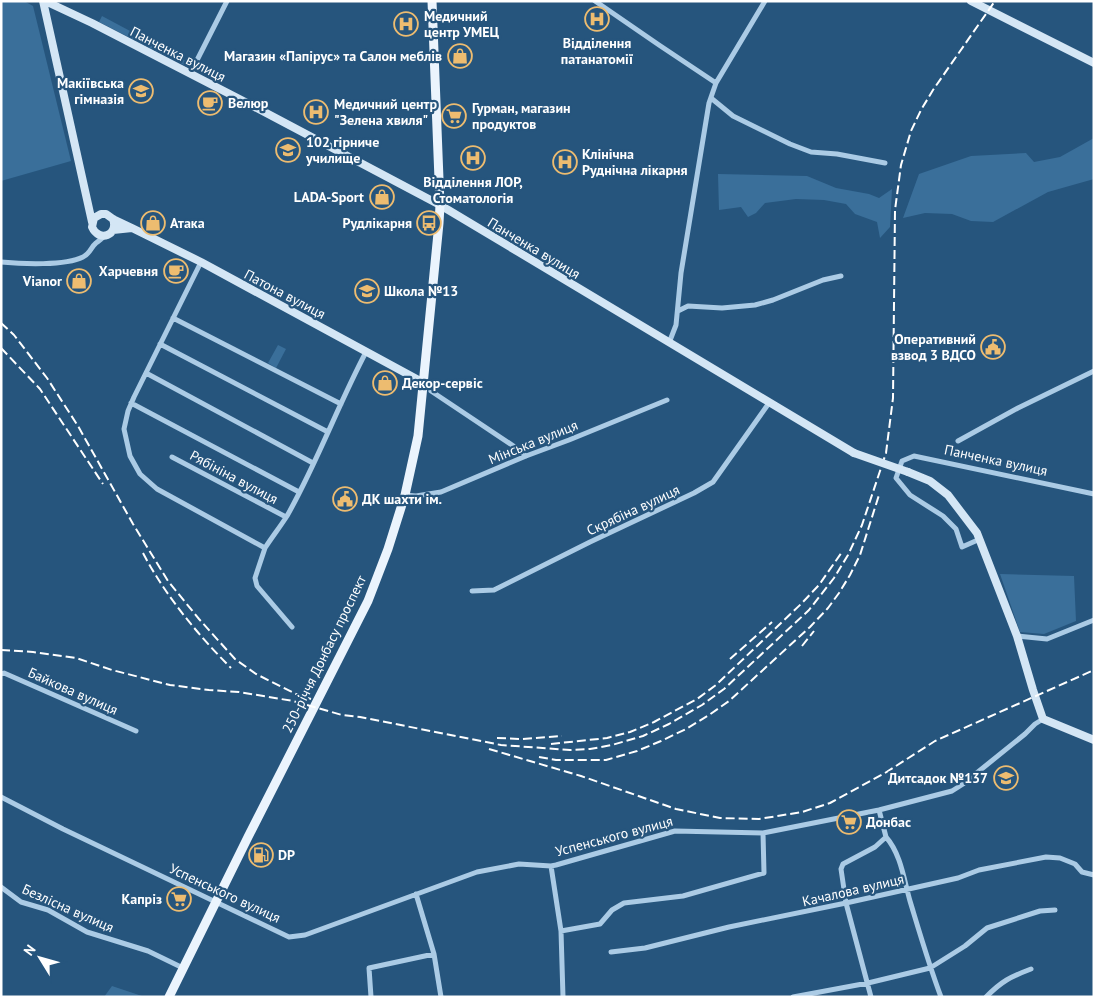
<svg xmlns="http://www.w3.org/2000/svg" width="1095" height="998" font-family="'PT Sans',sans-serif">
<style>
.green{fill:#3a6f9a}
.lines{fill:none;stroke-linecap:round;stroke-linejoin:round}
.street{stroke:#abcbe5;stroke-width:5}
.secondary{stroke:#d4e6f5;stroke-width:8}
.primary{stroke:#ebf4fd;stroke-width:9}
.rail{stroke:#fff;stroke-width:2;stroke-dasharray:9 4;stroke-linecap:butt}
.secondary-bridge{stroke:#d4e6f5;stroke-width:8}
.labels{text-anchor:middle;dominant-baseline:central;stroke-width:4.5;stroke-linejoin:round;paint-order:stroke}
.poi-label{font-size:14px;font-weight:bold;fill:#fff;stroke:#26557d;text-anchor:start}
.street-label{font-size:14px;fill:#fff;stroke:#26557d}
</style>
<rect width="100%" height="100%" fill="#26557d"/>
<path class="green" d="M1 1H24L33 6 71 161 1 181Z
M102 16 190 63 188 67 99 22Z
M1094 138V179L1048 192 993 222 971 221 952 214 925 213 903 218 919 174 971 156 1026 153 1034 162 1060 157Z
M718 174 807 176 836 188 869 194 879 198 892 189 890 227 880 238 877 222 855 214 846 204 824 200 796 199 765 203 756 213 748 217 741 207 719 210Z
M278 345 286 349 276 368 268 363Z
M1000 574 1074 576 1076 621 1044 634 1020 632Z
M112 986 145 997H104Z"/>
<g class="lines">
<path class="street" d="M595 1 659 45 716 83
M190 74 227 1
M711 98 733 116 790 144 811 152 837 154 885 163
M1 262C22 264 65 266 83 257 90 254 91 247 96 243 99 241 102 238 105 236
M201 262 134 397 128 411 124 429 130 456 140 474 157 489 265 548 255 578 257 586 292 627
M678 311 688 306 722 308 755 305 773 300 823 280 841 276
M173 318 341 404
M669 343 676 325 681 273 709 103 716 83 765 1
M160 344 328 432
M146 373 313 463
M431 391 515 447 526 456
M131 403 299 492
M958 441 1018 408 1094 371
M172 457 286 517
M405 495 416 496 441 492 526 456 569 440 667 400
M980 539 962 547 956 529 943 516 910 495 896 478 902 461 914 456 1094 494
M265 548C272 537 280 527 287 516 317 463 338 405 366 352
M472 591 494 590 590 542 694 493 713 482 769 403
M1017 636 1047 639 1094 620
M1 674 4 673 136 731
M1 797 63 829 289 937 305 935 477 872 519 864 551 866 556 865 675 831 763 833 879 810 952 791 963 784 1025 734 1035 724 1043 719
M886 837C901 854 904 880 910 901 920 934 929 965 941 997
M551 866 561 931 563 997
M1 887 21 902 48 910 87 932 148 951 183 968
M416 894 434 954 441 997
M561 931 600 924 612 910 624 903 683 896 764 873 763 833
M611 952 645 948 729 927 846 903 958 878 979 870 1046 857 1060 858 1075 864 1082 872 1094 875
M371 997 369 968 434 954
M793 997 868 983 930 968 965 946 987 928 1040 911 1055 910
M871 997 846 903 841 869 843 864 875 847 886 837 879 810
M986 997C1002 981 1010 977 1031 969"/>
<path class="secondary" d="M43 1 92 222
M45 1 92 23 251 105 440 205 854 453
M971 1 1094 63
M113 219C119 235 99 243 92 227L94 218 101 214H106L113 219 132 228 113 230
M132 228 201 262 424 383
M908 472 930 481 948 495 977 533 1017 636 1033 690 1043 719 1094 740"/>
<path class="primary" d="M169 997 248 837 368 601 388 549 405 495 418 436 439 223 440 205 432 1"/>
<path class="rail" d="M1 323 14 335 47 378 78 426 133 524 168 581 199 619 235 659 256 674 298 695 311 699
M1 348 40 389 103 484
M143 553C165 595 197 634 231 668
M802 646 814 631
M1 650 33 652 76 658 112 670 170 685 209 690 239 692 293 701 342 715 360 717 501 745 570 750 590 749 612 745 643 736 669 724 702 705 724 689 809 610 834 578 848 555 862 525 886 453 893 398 895 210 901 165 911 131 921 110 933 90 995 1
M730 659 772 622
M497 738 522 739 562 736
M551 744 607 738 630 732 654 722 697 699 716 685 801 604 819 585 842 552
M489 749 581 776 676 809 720 818 759 819 802 812 830 803 885 773 935 741 1094 670
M539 757 556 760H606L637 751 661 741 686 729 709 715 729 701 810 627 828 608 839 593 850 575 860 555 879 495"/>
<path class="secondary-bridge" d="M854 453 908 472"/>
</g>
<defs>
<g id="hospital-ring" transform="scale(1.25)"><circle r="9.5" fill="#26557d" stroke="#edbc70" stroke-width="1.5"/><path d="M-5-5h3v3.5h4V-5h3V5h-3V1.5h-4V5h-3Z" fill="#edbc70"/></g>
<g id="shop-ring" transform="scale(1.25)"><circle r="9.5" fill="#26557d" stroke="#edbc70" stroke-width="1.5"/><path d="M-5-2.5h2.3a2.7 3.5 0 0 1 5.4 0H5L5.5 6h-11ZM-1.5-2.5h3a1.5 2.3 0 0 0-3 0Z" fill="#edbc70"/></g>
<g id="school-ring" transform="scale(1.25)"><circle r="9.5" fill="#26557d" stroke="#edbc70" stroke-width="1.5"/><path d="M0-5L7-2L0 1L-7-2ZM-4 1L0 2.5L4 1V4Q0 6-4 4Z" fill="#edbc70"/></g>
<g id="cafe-ring" transform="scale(1.25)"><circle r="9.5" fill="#26557d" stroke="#edbc70" stroke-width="1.5"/><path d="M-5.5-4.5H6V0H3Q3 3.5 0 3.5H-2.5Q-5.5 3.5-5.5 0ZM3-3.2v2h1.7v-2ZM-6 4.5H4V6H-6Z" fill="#edbc70"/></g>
<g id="supermarket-ring" transform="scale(1.25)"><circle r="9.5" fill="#26557d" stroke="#edbc70" stroke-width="1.5"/><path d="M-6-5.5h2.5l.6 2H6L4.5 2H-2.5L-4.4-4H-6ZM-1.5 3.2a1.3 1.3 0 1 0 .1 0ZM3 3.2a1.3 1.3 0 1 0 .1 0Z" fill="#edbc70"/></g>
<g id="university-ring" transform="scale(1.25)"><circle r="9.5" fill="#26557d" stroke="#edbc70" stroke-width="1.5"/><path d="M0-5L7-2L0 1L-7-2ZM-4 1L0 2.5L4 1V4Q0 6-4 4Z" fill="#edbc70"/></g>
<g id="bus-ring" transform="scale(1.25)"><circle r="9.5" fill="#26557d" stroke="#edbc70" stroke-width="1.5"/><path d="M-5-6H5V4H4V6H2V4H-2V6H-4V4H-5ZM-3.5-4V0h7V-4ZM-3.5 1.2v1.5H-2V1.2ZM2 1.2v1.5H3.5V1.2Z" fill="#edbc70"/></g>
<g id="civic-ring" transform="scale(1.25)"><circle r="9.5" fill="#26557d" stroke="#edbc70" stroke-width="1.5"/><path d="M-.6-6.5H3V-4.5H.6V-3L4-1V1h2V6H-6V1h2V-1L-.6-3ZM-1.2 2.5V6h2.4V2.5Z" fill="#edbc70"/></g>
<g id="fuel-ring" transform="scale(1.25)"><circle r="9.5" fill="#26557d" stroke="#edbc70" stroke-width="1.5"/><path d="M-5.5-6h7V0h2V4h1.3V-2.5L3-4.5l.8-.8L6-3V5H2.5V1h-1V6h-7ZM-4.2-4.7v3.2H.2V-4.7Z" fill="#edbc70"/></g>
</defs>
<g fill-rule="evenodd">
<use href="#hospital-ring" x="597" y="19"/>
<use href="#hospital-ring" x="406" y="24"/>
<use href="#shop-ring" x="460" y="56"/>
<use href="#school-ring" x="141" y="91"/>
<use href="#cafe-ring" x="210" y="103"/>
<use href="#hospital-ring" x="316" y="112"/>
<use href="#supermarket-ring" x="454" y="116"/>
<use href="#university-ring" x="288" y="150"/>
<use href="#hospital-ring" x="473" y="158"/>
<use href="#hospital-ring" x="565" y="162"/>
<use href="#shop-ring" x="382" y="197"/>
<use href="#shop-ring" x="153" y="223"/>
<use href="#bus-ring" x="429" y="223"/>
<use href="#cafe-ring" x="176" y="271"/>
<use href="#shop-ring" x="79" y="281"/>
<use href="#school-ring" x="367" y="291"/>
<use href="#civic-ring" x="993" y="347"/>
<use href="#shop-ring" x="385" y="383"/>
<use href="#civic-ring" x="345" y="499"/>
<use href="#school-ring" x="1006" y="778"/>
<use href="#supermarket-ring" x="849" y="822"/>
<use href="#fuel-ring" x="261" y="855"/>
<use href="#supermarket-ring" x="179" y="899"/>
</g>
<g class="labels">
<g class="poi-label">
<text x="424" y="16">Медичний<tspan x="424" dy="16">центр УМЕЦ</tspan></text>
<text x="597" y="43" text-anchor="middle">Відділення<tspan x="597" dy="16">патанатомії</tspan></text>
<text x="442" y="56" text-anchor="end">Магазин «Папірус» та Салон меблів</text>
<text x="124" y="83" text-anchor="end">Макіївська<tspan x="124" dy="16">гімназія</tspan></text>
<text x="228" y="103">Велюр</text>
<text x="334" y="104">Медичний центр<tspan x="334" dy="16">"Зелена хвиля"</tspan></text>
<text x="472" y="108">Гурман, магазин<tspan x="472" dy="16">продуктов</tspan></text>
<text x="306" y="142">102 гірниче<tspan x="306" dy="16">училище</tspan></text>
<text x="582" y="154">Клінічна<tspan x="582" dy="16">Руднічна лікарня</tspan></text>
<text x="473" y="182" text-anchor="middle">Відділення ЛОР,<tspan x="473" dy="16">Стоматологія</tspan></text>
<text x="364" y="197" text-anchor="end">LADA-Sport</text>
<text x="170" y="223">Атака</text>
<text x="412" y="223" text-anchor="end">Рудлікарня</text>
<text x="158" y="271" text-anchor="end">Харчевня</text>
<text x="62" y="281" text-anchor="end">Vianor</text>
<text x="384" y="291">Школа №13</text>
<text x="976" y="339" text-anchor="end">Оперативний<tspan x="976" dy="16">взвод 3 ВДСО</tspan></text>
<text x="402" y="383">Декор-сервіс</text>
<text x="362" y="499">ДК шахти ім.</text>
<text x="988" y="778" text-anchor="end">Дитсадок №137</text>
<text x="866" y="822">Донбас</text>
<text x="278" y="855">DP</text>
<text x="162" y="899" text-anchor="end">Капріз</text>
</g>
<g class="street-label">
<text transform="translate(178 54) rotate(27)">Панченка вулиця</text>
<text transform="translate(534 248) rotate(31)">Панченка вулиця</text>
<text transform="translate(285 294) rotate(28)">Патона вулиця</text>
<text transform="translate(533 442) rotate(-22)">Мінська вулиця</text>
<text transform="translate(996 460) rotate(12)">Панченка вулиця</text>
<text transform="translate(234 477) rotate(28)">Рябініна вулиця</text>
<text transform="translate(633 510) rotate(-25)">Скрябіна вулиця</text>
<text transform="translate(324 654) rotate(-64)">250-річчя Донбасу проспект</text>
<text transform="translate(73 691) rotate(24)">Байкова вулиця</text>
<text transform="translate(614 836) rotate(-15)">Успенського вулиця</text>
<text transform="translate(853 890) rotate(-13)">Качалова вулиця</text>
<text transform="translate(225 893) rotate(25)">Успенського вулиця</text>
<text transform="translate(68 908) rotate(24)">Безлісна вулиця</text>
</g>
</g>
<rect width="1095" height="998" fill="none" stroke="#ffffff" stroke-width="5"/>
<g transform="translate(40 958) rotate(307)" stroke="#26557d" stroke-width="4" paint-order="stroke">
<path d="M0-4L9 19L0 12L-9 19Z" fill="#ffffff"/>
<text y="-8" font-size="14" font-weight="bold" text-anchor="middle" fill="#ffffff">N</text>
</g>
</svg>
